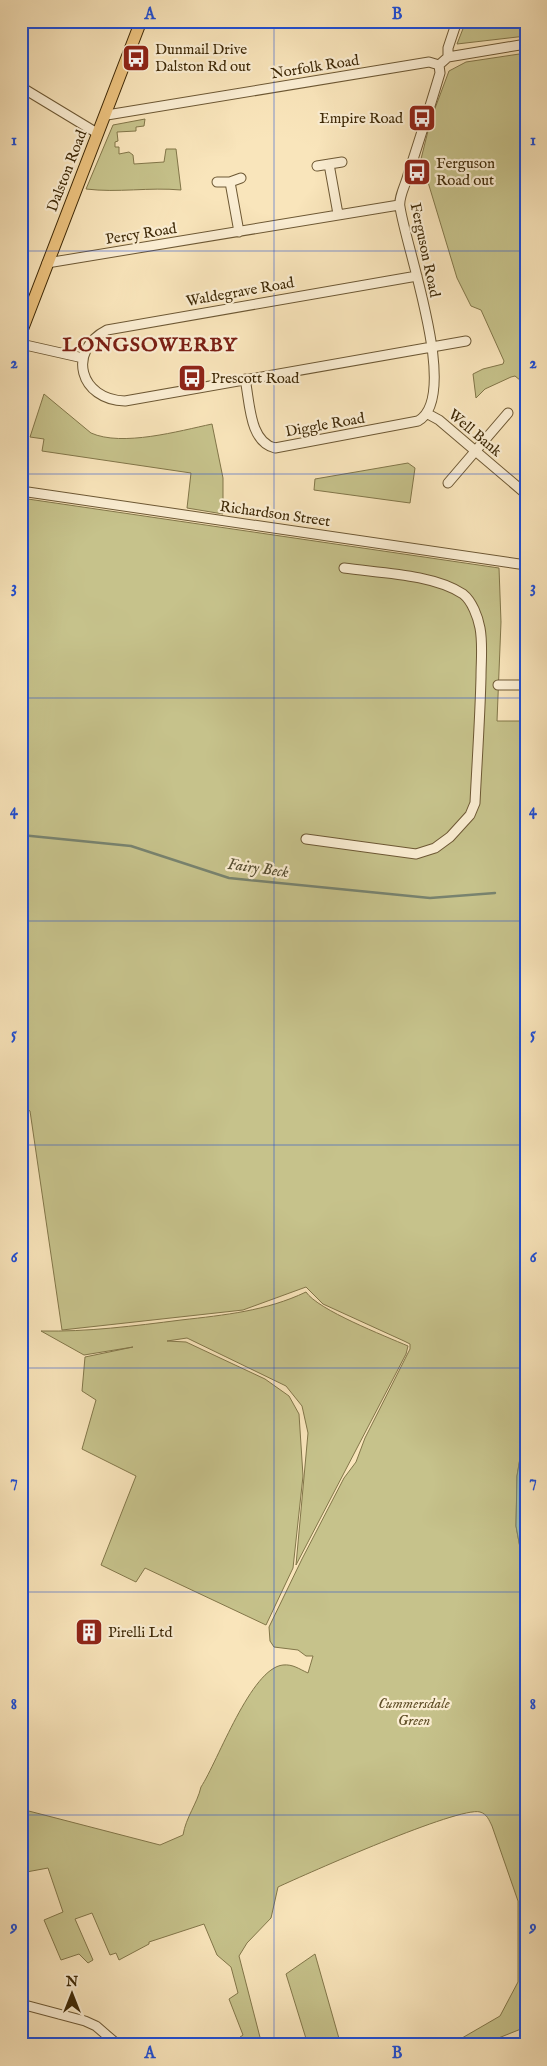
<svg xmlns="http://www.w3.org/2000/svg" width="547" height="2066" font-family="'IM FELL English',serif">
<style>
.green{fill:#c6c28b;stroke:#827649}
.water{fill:#9ebfb4;stroke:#78836f}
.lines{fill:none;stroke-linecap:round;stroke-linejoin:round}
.shore{stroke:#6e745e;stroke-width:1}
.stream{stroke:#78836f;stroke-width:2.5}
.minor-casing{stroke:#6d5834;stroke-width:11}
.major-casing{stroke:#3e2907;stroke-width:13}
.minor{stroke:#fbeed3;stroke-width:9}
.major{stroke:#ecc27e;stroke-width:11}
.grid{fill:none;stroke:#1d4ed8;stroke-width:1;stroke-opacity:0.55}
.labels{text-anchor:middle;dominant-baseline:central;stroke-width:4.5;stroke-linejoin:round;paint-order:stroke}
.poi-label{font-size:15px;fill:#3e2907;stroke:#fbeed3;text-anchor:start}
.street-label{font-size:15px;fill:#3e2907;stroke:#fbeed3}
.park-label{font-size:15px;font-style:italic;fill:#604f28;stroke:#fbeed3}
.water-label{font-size:16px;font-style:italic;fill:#564e32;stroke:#fbeed3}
.district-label{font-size:20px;font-weight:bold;letter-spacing:1px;fill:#7a1f14;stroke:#fbeed3}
.neatline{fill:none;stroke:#1d4ed8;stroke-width:2}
.grid-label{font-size:16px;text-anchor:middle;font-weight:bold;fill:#1d4ed8}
</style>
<rect width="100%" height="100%" fill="#f9e5bb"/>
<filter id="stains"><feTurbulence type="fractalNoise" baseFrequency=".004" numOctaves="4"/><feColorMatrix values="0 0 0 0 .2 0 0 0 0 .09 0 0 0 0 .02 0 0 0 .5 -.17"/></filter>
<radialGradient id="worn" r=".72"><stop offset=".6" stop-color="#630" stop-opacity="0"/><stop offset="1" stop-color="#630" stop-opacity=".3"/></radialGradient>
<path class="green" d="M466 21H526V36L457 44Z
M526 53V385L515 376 511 377 485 389 476 398 473 374 483 369 503 364 504 361 481 310 471 306 457 278 421 159 431 119 449 71 466 62Z
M145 119 144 126 136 127V131L117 132 118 141 115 142V147H119V154L129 152 133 155 134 164 164 162 166 149H176L181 190C149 187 118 193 86 189L113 125Z
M44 394 91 433C122 447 179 431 212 424L223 478V514L187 508 191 473 42 451 44 439 30 437Z
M408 463 415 468 410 503 314 490 315 479Z
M21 498 499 568 501 622 497 721H526V1422L517 1476 516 1526 521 1553 526 1619V2027L481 2045H450L500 2016 518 1982V1901L492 1826C489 1820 487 1814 480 1812 459 1806 306 1874 278 1887L271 1918 247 1943 239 1956 262 2045H229L243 2035 229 1999 238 1993 231 1967 217 1955 204 1924 149 1942V1944L119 1960 116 1953 110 1955 92 1913 75 1919 93 1960 88 1963 79 1954 61 1960 44 1920 63 1912 48 1868 21 1873V1809L160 1845 183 1835C186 1817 197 1804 201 1787 218 1761 251 1668 283 1665 293 1664 299 1669 308 1673L313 1656H306L298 1650 274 1647 270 1641 269 1627 302 1559 344 1478 356 1462 365 1438 410 1349V1344L404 1341 323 1304 306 1287 243 1310 62 1330 30 1111 21 1105Z
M306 1292C318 1310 385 1336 408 1346L406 1354 296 1565 308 1433 302 1406 286 1386 187 1338 167 1341 186 1342 265 1379 289 1396 299 1414 303 1476 293 1568 266 1625 145 1568 136 1582 101 1565 136 1476 82 1449 96 1400 82 1391 85 1357 133 1347 84 1355 41 1331C87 1332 134 1326 181 1320 225 1315 266 1311 306 1292Z
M315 1954 340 2042 335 2045H308L286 1974Z"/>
<path class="water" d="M526 1423V1619L521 1553 516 1526 517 1476Z"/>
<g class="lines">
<path class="shore" d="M526 1449 522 1476 521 1525 526 1558"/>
<path class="stream" d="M21 835 131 846 229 878 430 898 495 893"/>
<g class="minor-casing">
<path id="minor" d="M448 57V48L457 21
M439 65 448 57 526 44
M21 87 97 133
M107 115 429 62 439 65
M329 164 338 214
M317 166 342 162
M217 182H230L241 178
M230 182 239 232
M47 263 399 205
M417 276 107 330C66 351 80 400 125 401L466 341
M21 344 83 358
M245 379C250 402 249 442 275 448L418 421C461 397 406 249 400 207 398 198 406 184 408 175 419 141 430 107 440 73L439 65
M428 414 439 420 526 494
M448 483 508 413
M21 491 526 565
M498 685H526
M306 839 416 854 435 848 450 837 470 815 475 803C477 761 480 719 481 677 481 661 483 644 480 628 478 617 472 601 463 594 433 574 379 573 344 568
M21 2004 85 2021 96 2026 118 2045"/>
</g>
<g class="major-casing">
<path id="major" d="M21 333 141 21"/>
</g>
<use href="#minor" class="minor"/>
<use href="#major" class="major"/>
</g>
<path class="grid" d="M274 21V2045M21 251H526M21 474H526M21 698H526M21 921H526M21 1145H526M21 1368H526M21 1592H526M21 1815H526"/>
<defs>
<g id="bus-square" transform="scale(1.4375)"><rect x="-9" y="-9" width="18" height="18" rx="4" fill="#8f2418" stroke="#fbeed3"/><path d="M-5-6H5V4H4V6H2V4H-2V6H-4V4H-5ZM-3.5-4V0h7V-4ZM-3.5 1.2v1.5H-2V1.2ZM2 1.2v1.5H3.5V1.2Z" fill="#fff"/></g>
<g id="building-square" transform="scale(1.4375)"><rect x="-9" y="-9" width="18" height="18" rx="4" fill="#8f2418" stroke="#fbeed3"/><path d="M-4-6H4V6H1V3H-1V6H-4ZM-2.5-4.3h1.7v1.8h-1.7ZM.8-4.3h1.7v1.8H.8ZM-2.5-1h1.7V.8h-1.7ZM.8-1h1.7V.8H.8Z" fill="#fff"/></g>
</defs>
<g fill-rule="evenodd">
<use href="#bus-square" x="136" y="58"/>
<use href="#bus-square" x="422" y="118"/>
<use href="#bus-square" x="417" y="172"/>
<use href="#bus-square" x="192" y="378"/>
<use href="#building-square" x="89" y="1632"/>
</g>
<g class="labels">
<g class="poi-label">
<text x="155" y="49">Dunmail Drive<tspan x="155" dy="17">Dalston Rd out</tspan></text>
<text x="403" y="118" text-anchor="end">Empire Road</text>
<text x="436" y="163">Ferguson<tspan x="436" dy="17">Road out</tspan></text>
<text x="211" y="378">Prescott Road</text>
<text x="108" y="1632">Pirelli Ltd</text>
</g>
<g class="street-label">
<text transform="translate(315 67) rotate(-9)">Norfolk Road</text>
<text transform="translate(67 171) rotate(-69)">Dalston Road</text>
<text transform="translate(141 234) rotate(-9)">Percy Road</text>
<text transform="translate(425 250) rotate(78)">Ferguson Road</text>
<text transform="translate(240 292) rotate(-10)">Waldegrave Road</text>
<text transform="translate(325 425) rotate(-10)">Diggle Road</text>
<text transform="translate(475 433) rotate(40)">Well Bank</text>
<text transform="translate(275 514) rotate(8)">Richardson Street</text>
</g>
<g class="park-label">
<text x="414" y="1703">Cummersdale<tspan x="414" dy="17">Green</tspan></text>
</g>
<g class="water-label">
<text transform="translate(258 869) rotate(8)">Fairy Beck</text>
</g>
<g class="district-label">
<text x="150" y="345">LONGSOWERBY</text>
</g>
</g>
<rect width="547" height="2066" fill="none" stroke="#f9e5bb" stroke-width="55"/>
<g transform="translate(72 1994)" stroke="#fbeed3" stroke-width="4" paint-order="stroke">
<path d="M0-4L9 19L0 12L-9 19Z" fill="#3e2907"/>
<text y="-8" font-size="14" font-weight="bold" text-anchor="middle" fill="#3e2907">N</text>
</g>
<rect x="28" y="28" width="492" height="2010" class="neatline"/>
<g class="grid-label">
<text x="150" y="19">A</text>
<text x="397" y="19">B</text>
<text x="14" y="145">1</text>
<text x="533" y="145">1</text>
<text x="14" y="368">2</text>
<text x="533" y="368">2</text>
<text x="14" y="592">3</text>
<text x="533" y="592">3</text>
<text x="14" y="815">4</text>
<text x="533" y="815">4</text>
<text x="14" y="1039">5</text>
<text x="533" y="1039">5</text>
<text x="14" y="1262">6</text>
<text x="533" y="1262">6</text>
<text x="14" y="1486">7</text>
<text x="533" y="1486">7</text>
<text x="14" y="1709">8</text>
<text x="533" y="1709">8</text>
<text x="14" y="1932">9</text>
<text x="533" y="1932">9</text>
<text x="150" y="2058">A</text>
<text x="397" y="2058">B</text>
</g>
<rect width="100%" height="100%" filter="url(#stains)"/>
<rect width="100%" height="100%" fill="url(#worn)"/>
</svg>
